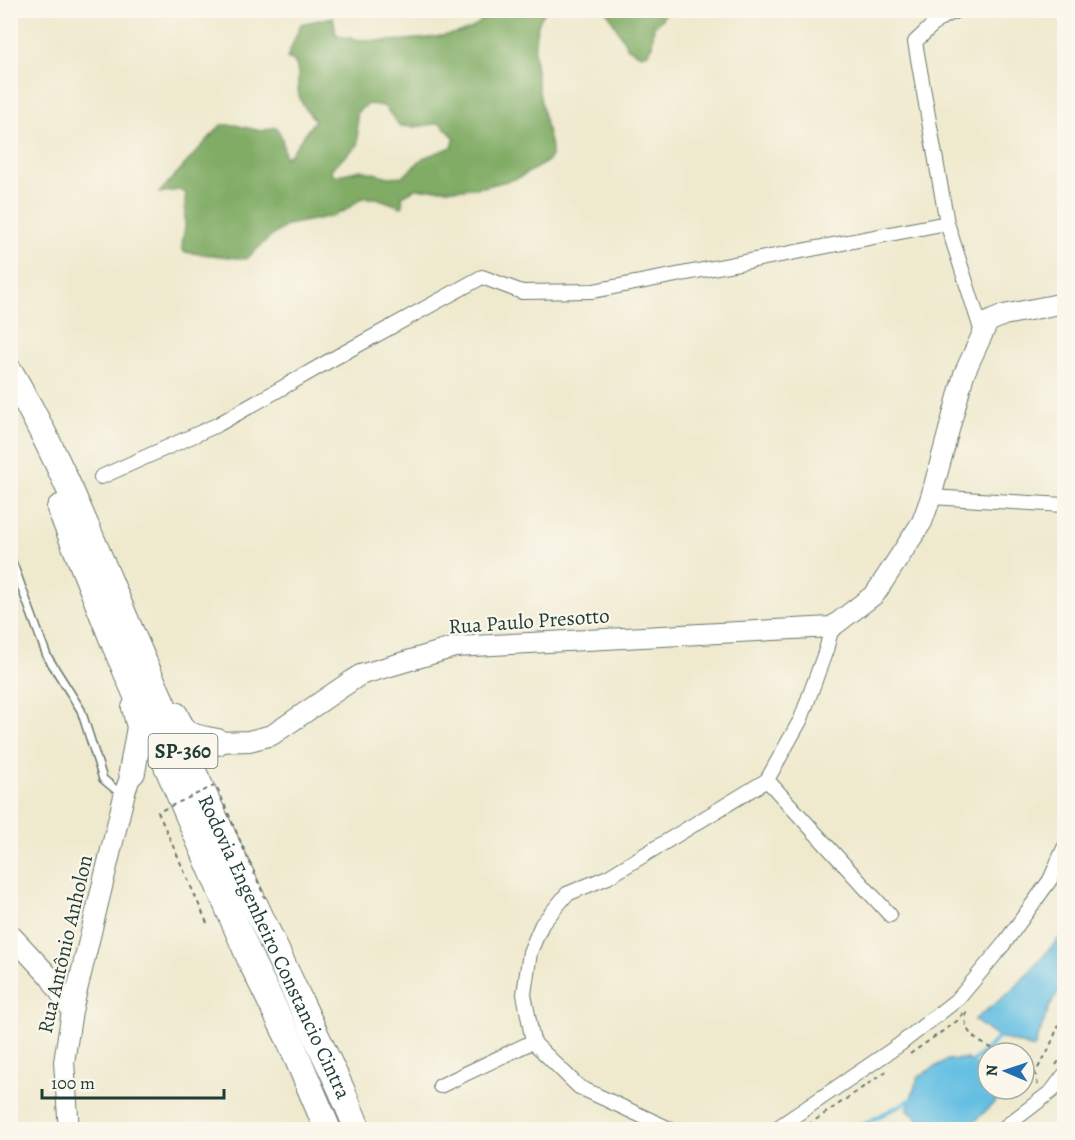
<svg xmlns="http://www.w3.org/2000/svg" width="1075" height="1140" font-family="Alegreya,serif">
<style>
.forest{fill:#80ac65;stroke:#50744c;stroke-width:1.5;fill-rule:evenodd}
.water{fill:#65bfe2;stroke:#427e8b;stroke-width:1.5}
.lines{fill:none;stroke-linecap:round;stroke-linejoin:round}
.stream{stroke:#65bfe2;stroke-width:4}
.lane-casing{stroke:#68796a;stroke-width:10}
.street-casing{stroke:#68796a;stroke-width:16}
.secondary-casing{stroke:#68796a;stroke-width:22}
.highway-casing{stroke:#68796a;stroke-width:28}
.path{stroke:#68796a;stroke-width:2;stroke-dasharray:4.5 4.5;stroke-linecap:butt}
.lane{stroke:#fff;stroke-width:7}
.street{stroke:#fff;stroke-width:14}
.secondary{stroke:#fff;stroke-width:20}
.highway{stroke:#fff;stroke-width:26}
.path-bridge{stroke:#68796a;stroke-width:2;stroke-dasharray:4.5 4.5;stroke-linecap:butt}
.labels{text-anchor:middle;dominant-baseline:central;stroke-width:4.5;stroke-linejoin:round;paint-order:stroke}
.shield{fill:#fbf7ec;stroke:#61756b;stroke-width:1.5}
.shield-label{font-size:20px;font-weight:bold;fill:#1f3d34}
.street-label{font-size:21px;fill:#1f3d34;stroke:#fbf7ec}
</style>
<rect width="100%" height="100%" fill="#fbf7ec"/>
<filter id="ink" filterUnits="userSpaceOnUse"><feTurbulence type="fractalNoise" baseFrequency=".0167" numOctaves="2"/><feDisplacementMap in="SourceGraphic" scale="12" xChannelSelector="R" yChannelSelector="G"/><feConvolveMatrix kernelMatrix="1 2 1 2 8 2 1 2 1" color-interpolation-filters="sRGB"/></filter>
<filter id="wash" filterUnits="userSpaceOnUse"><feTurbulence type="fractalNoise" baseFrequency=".008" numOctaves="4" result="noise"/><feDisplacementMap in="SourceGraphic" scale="24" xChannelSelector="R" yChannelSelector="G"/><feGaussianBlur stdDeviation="1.35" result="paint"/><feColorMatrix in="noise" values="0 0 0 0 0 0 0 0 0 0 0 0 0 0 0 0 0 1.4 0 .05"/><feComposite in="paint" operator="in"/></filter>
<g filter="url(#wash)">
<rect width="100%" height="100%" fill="#efe9ce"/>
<path class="forest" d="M491 11H546C521 37 544 114 551 147V156L547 162 518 178 483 187 463 189H415L402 196 403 206 401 207 377 198H362L346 210 333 216 287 225 268 239 246 259 184 252C180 244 184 236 185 227 185 215 184 205 186 193L179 190 159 193 221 125H235L261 131 276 127 282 138 285 158 292 152 315 120C309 113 301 105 299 95 296 83 301 72 294 61L287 58 301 24 333 17 336 34C361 47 443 39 470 29 479 25 484 17 491 11ZM369 104 384 106 400 126 414 127 440 123 455 138 452 147 423 158 404 176 389 177 361 170 334 176 331 169 358 145 357 113 360 109Z
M607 11H665L662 19 654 26 652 45 648 53 641 55 628 48Z"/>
<path class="water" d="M1064 933V980L1048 1010 1034 1048 996 1036 974 1020 1014 989Z
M967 1059C983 1069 988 1070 988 1089H996V1101L967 1129H930L907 1110 918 1077 947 1060Z"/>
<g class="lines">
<path class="stream" d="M969 1065 1003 1034
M853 1130 914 1098"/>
</g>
</g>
<g filter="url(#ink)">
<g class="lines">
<g class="lane-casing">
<path id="lane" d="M10 556 47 656 81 710 103 779 115 789 123 791"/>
</g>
<g class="street-casing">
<path id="street" d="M958 10 939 19 915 42 947 223 982 332
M101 477 217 425 329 361 482 277 522 292 593 291 947 223
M931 497 1064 505
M767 780 890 915
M440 1086 534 1041
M672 1130 579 1087 533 1042 524 994 530 952 542 924 567 894 608 877 767 780 801 719 826 650 832 627
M774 1130 899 1045 959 998 1003 945 1050 880 1064 848
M1001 1130 1052 1091 1064 1075"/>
</g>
<g class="secondary-casing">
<path id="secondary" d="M217 742 249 741 272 735 360 675 455 647 832 627 875 594 922 522 931 497 964 374 988 322 1004 315 1064 303
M10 934 49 976 72 1011
M69 1130 64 1062 72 1011 125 792 132 772"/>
</g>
<g class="highway-casing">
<g id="highway">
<path id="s1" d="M10 372C64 464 102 567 145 665 208 807 275 948 341 1089L358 1130"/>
<path d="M60 508 115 645 252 963 291 1043 328 1130"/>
<path d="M175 715C185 739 194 737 217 742"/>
<path d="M132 772 140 727 135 708"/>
</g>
</g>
<path class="path" d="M966 1012C961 1037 983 1043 1001 1053
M910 1054 957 1021 966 1010
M1056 1065 1064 1054
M1024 1066 1035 1073
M1038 1085 1035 1073 1048 1051 1064 1012
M801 1130 888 1070
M982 1130 990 1124"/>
<use href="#lane" class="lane"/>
<use href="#street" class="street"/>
<use href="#secondary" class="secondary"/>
<use href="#highway" class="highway"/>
<path class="path-bridge" d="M207 923 158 812 216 785 265 898"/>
</g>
</g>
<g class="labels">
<rect class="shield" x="148.5" y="734" width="69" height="34" rx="4.5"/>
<g class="shield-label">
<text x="183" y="751">SP-360</text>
</g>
<g class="street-label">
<text transform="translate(529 621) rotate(-4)">Rua Paulo Presotto</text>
<text transform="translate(65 944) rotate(-77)">Rua Antônio Anholon</text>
<text stroke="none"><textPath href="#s1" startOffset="633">Rodovia Engenheiro Constancio Cintra</textPath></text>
</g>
</g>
<rect width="1075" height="1140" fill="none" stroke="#fbf7ec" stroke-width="36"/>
<g transform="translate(1006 1071) rotate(272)"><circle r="28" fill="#fbf7ec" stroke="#a3ada2" stroke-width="1.5"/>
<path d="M0-4.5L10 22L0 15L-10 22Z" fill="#1f6fb2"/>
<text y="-9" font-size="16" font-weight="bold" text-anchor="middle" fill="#1f3d34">N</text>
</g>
<path d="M42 1089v9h182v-9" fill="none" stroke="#1f3d34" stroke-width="3"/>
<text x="51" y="1089" font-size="18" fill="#1f3d34" stroke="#fbf7ec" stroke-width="4.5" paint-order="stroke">100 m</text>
</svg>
